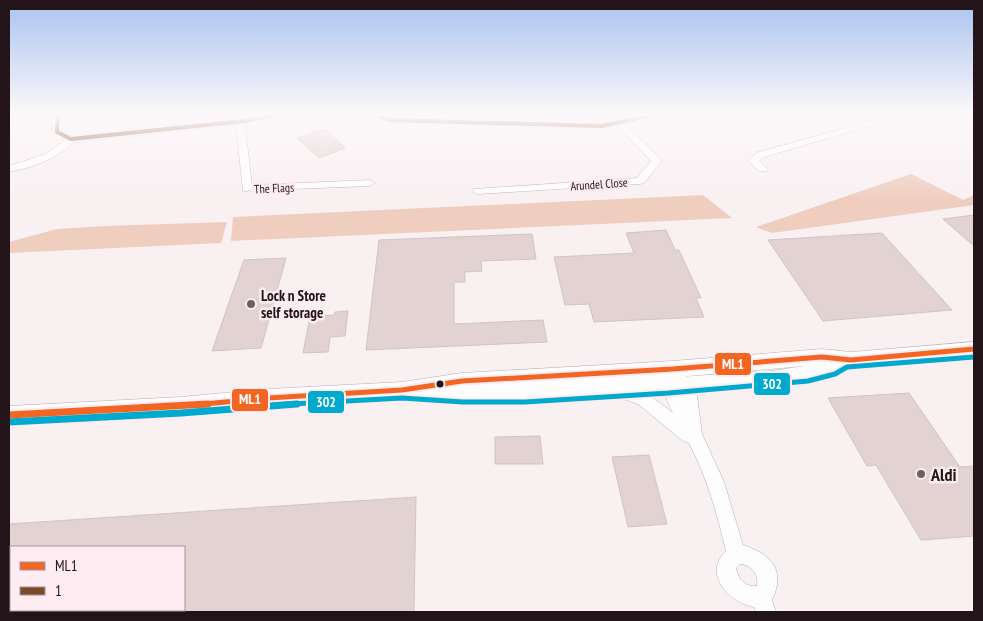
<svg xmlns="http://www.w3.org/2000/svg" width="983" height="621" font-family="'PT Sans Narrow',sans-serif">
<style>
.forest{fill:#efcdbf}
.building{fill:#e2d2d2;stroke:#d0c4c4}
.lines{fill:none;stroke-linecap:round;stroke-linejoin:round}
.minor-casing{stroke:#b9adb1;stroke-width:1}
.major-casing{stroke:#b9adb1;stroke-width:1}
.minor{fill:#fefdfd;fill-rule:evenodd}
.major{fill:#fefdfd;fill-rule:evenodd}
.bus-1-far1-casing{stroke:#fdecf1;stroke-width:9}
.bus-1-casing{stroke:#fdecf1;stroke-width:11}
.bus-2-casing{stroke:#fdecf1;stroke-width:7}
.bus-3-far1-casing{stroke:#fdecf1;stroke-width:9}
.bus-3-casing{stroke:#fdecf1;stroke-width:11}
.bus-1-far1{stroke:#f26522;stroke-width:5}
.bus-1{stroke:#f26522;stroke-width:7}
.bus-2{stroke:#7a4b2a;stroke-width:4}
.bus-3-far1{stroke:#00a9ce;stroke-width:5}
.bus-3{stroke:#00a9ce;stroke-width:7}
.poi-dot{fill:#6d6164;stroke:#fdecf1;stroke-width:2}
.bus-dot{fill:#221418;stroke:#fdecf1;stroke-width:2}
.labels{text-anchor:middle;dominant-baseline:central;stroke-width:5;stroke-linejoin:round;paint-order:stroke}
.far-street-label{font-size:12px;fill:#221418;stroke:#fdecf1}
.poi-label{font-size:15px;font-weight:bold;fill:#221418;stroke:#fdecf1;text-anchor:start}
.near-poi-label{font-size:18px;font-weight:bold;fill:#221418;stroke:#fdecf1;text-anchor:start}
.line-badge{stroke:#fdecf1;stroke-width:2}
.badge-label{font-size:14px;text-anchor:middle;font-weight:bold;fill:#fff}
</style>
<rect width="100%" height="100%" fill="#f9f0f2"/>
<path class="forest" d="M911 174 963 200 974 195V205L772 233 756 227Z
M703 195 732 218 231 241 233 217Z
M227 222 221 243 9 253V242L57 229 105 226Z"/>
<path class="building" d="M325 129 345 148 319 158 297 138Z
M974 215V246L943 219Z
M666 230 675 250H679L701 298H696L704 317 594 322 589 304 565 305 554 257 634 253 626 233Z
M882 233 952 310 823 321 768 240Z
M532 234 536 259 481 261 482 271 465 272V282H454V324L543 320 547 342 366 350 379 240Z
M286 258 261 348 212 351 244 260Z
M348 311 345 336 330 337 328 352 303 353 310 317 334 315 335 312Z
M909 393 960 467 974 466V536L921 540 876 465 867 466 828 398Z
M540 436 543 464H495V437Z
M649 455 667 524 628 527 612 457Z
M416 497 414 612H184V547H9V524Z"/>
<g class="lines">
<g class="minor-casing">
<path id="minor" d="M53 114H63L62 131 72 136 244 118 265 114H285L247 123 245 126 252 185 370 180 375 183 370 186 243 191 236 125 74 142C55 160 34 167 9 172V166L46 154 65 140 52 132Z
M366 114H381L391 117 602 123 642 114H660L626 124 662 161 644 183 640 184 478 194 474 193 473 191 474 189 637 178 651 161 617 125 602 129 391 123Z
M896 114H911L764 157 759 161 768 169 767 171H759L748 161 756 153Z
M952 114H964L974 119V126Z
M670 368 676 372 684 373 697 396 702 434 724 482 743 545C772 554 786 571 772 600L776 612H756L754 607C729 603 702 573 726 551 717 514 707 477 689 443L683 441 638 404 612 395 610 390 612 385C631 379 659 402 673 413 667 401 658 383 665 370ZM740 564C752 565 759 574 757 586 746 587 738 580 736 568Z"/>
</g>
<g class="major-casing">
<path id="major" d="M974 342V356L848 367 809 381 772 387 525 402 434 400 427 398 425 395C373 403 319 402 266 407 181 414 95 422 9 424V406L181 397 268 389 402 382 462 373 673 361 822 349 851 352ZM804 366 772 371 677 377Z"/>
</g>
<use href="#minor" class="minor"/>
<use href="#major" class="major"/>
<g class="bus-1-far1-casing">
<path id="bus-1-far1" d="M194 405 268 398 402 390 462 381 673 369 822 357 851 360 974 349"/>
</g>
<g class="bus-1-casing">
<path id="bus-1" d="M9 415 208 404"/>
</g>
<g class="bus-2-casing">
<path id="bus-2" d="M58 114 57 132 71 139 244 121 280 114
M371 114 391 120 602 126 655 114"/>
</g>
<g class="bus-3-far1-casing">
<path id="bus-3-far1" d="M273 405 402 398 463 402H525L669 393 808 381 835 374 847 367 974 357"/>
</g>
<g class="bus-3-casing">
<path id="bus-3" d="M9 422 181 413 297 404"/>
</g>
<use href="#bus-1-far1" class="bus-1-far1"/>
<use href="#bus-1" class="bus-1"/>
<use href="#bus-2" class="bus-2"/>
<use href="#bus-3-far1" class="bus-3-far1"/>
<use href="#bus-3" class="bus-3"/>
</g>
<linearGradient id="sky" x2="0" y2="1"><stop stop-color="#aac2ef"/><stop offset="0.57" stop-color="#fcf8f9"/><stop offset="1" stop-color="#fcf8f9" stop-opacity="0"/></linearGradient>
<rect width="983" height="201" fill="url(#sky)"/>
<g class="poi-dot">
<circle cx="251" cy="304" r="5"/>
<circle cx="921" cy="474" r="5"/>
</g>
<circle class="bus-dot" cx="440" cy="384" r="4.5"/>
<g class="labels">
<g class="far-street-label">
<text transform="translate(599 184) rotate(-4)">Arundel Close</text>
<text transform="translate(274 188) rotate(-3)">The Flags</text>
</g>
<g class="poi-label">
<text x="261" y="295">Lock n Store<tspan x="261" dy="17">self storage</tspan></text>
</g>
<g class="near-poi-label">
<text x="931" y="474">Aldi</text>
</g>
</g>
<g class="line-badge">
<rect x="714" y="352" width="38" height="24" rx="5" fill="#f26522"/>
<rect x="753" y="372" width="38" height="24" rx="5" fill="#00a9ce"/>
<rect x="231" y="388" width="38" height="24" rx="5" fill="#f26522"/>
<rect x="307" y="390" width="38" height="24" rx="5" fill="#00a9ce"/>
</g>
<g class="badge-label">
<text x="733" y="369">ML1</text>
<text x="772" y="389">302</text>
<text x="250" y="404">ML1</text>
<text x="326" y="407">302</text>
</g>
<rect width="983" height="621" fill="none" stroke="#221418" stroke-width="20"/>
<rect x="10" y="546" width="175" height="65" fill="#fdecf1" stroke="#a5969a"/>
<rect x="20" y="562" width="25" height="8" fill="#f26522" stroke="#a5969a"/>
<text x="55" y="571" font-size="15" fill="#221418">ML1</text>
<rect x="20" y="587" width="25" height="8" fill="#7a4b2a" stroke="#a5969a"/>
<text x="55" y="596" font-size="15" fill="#221418">1</text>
</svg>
